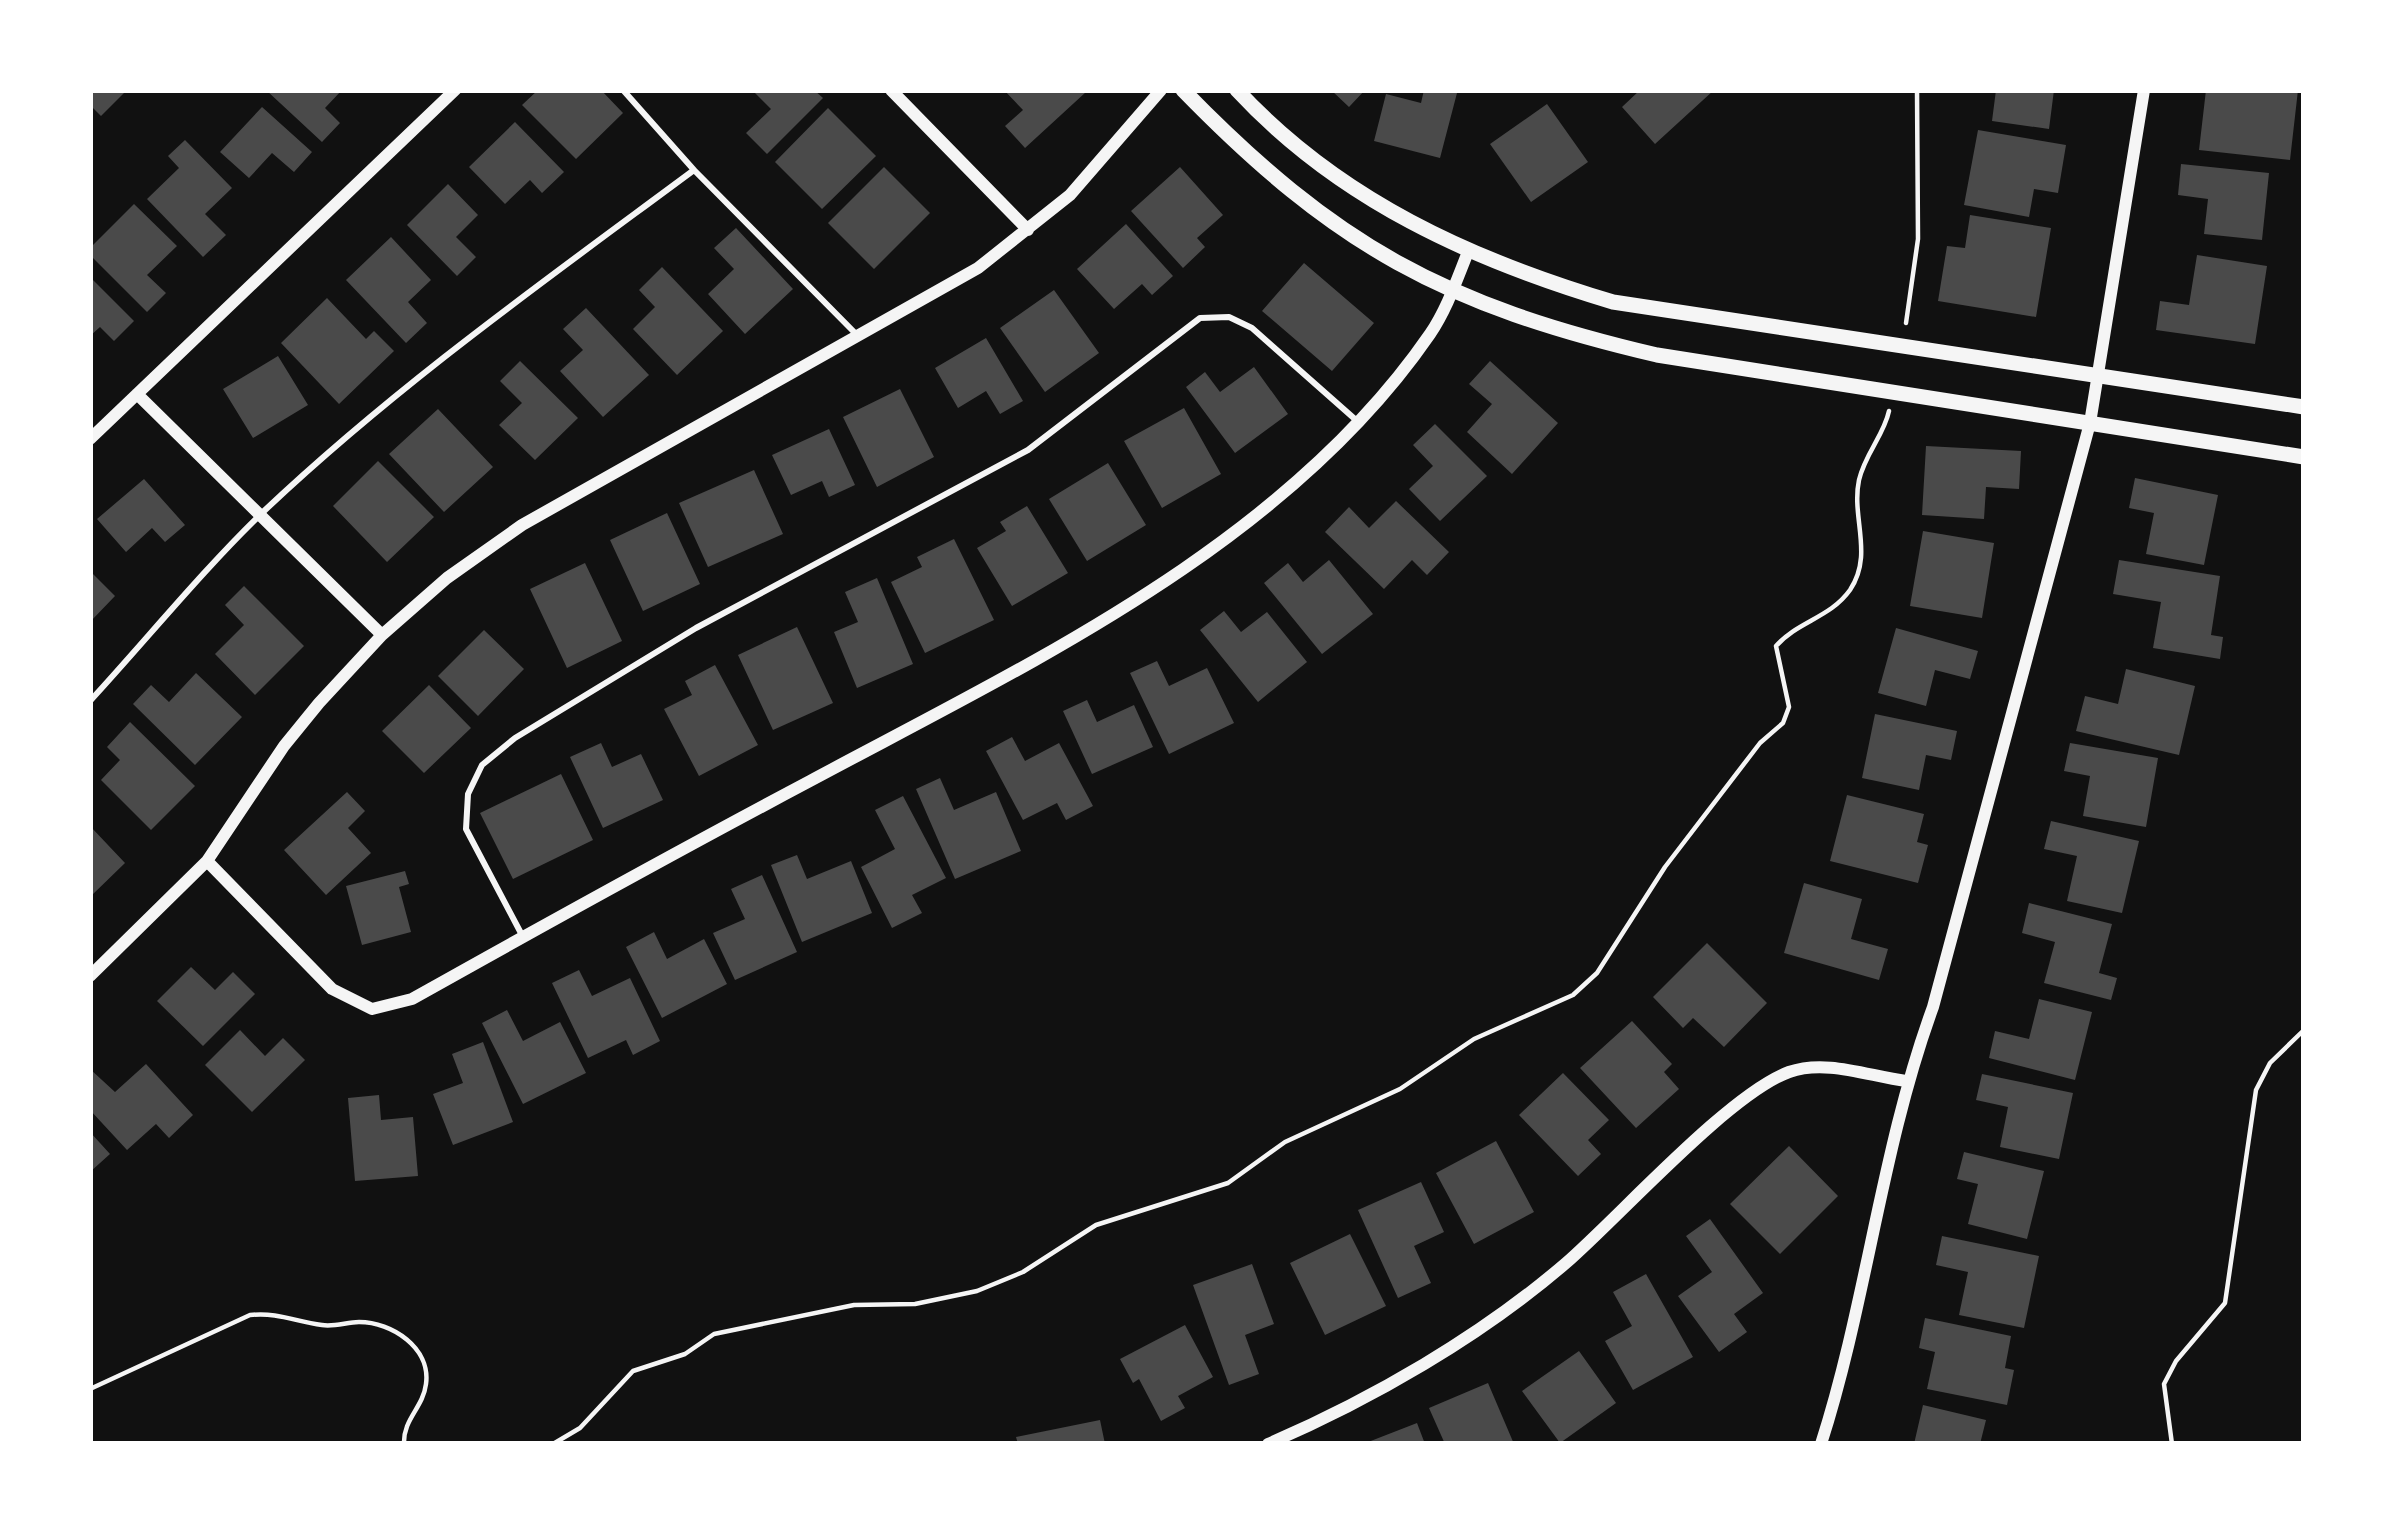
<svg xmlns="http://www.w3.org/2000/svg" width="2394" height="1534" font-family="'DejaVu Sans',sans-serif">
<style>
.building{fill:#4a4a4a}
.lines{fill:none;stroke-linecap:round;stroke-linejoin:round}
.path{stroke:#f5f5f5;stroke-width:4.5}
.service{stroke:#f5f5f5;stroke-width:6}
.minor{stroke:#f5f5f5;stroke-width:12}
.tertiary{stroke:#f5f5f5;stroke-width:15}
</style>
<rect width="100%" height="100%" fill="#111"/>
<path class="building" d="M90 90H127L101 116 90 105Z
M266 90H342L325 108 340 123 322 142Z
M538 90H601L623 113 576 159 522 105Z
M752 90H814L823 98 767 154 746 133 771 109Z
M1004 90H1083L1086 92 1025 148 1005 126 1023 110Z
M1331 90H1365L1349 107Z
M1424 90 1457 93 1440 158 1374 141 1386 94 1421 103Z
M1640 90H1714L1655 144 1622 107Z
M1996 90H2054L2049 129 1992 121Z
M2206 90H2298L2290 160 2199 150Z
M1547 104 1588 162 1531 202 1490 144Z
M262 107 312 152 294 172 272 153 249 178 220 152Z
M828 108 876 156 822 209 775 162Z
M515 122 564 172 542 193 530 180 505 204 469 167Z
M1978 130 2066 145 2058 193 2034 189 2029 217 1964 205Z
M185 140 232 188 205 214 226 235 203 257 147 199 179 168 168 156Z
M2181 164 2269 173 2262 240 2204 234 2208 199 2178 195Z
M884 167 930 213 874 269 828 223Z
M1180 167 1223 215 1197 238 1205 247 1183 268 1131 211Z
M448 184 478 215 456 237 476 257 457 276 407 225Z
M134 204 177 246 147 275 166 293 147 312 90 255V248Z
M1970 215 2051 228 2036 317 1938 301 1947 246 1965 248Z
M1126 224 1173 276 1152 295 1142 284 1114 309 1077 269Z
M736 228 793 289 745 334 708 294 734 269 714 248Z
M391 237 431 280 408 302 427 323 406 343 346 280Z
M2197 255 2267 266 2255 344 2156 330 2160 301 2189 305Z
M1304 263 1374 323 1332 371 1262 311Z
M662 267 723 331 677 375 633 329 655 307 639 290Z
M90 277 134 321 114 341 100 327 90 336Z
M1054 290 1099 353 1045 392 1000 328Z
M327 298 366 339 374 331 394 351 339 404 281 343Z
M586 308 649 375 603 417 560 371 583 350 563 329Z
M986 338 1023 401 1000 414 986 391 958 408 935 368Z
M278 356 308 405 253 438 223 389Z
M520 361 578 418 535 460 499 425 522 403 500 381Z
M1490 361 1558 423 1512 474 1467 432 1492 404 1469 384Z
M1254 367 1288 414 1235 453 1186 387 1205 372 1220 392Z
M900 389 934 457 877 487 843 417Z
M1184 408 1221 474 1162 508 1124 441Z
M438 409 493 467 444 512 389 454Z
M1435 424 1487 476 1440 521 1409 489 1433 466 1413 445Z
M829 429 855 485 829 497 822 481 791 495 772 455Z
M1926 446 2021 451 2019 489 1986 487 1984 519 1922 515Z
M378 461 434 517 387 562 333 506Z
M1108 463 1146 525 1087 561 1049 499Z
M754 470 783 534 708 567 679 503Z
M2135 478 2218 495 2204 565 2146 554 2154 513 2129 508Z
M144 479 185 525 165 542 152 528 126 552 97 519Z
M1396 501 1449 552 1427 575 1412 560 1384 589 1325 532 1349 507 1369 528Z
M1027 506 1068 573 1012 606 977 548 1006 531 1000 522Z
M667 513 700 584 643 611 610 540Z
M1923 531 1994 543 1982 618 1910 606Z
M954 539 994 620 925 653 891 582 922 567 917 557Z
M1329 560 1373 614 1322 654 1264 583 1288 563 1303 582Z
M2119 560 2220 576 2211 635 2223 637 2220 659 2153 648 2161 602 2113 594Z
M585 563 622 641 567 668 530 589Z
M90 571 115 596 90 622Z
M877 578 913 664 857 688 834 632 858 622 845 592Z
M244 586 304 646 255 695 215 654 244 625 225 605Z
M1224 611 1241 632 1267 612 1307 662 1258 702 1200 630Z
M797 627 833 703 773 730 738 655Z
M1896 628 1978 651 1970 679 1935 670 1926 706 1878 693Z
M484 630 524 669 478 716 438 676Z
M1157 661 1169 686 1207 668 1234 723 1169 754 1130 673Z
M715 665 758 745 699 776 664 709 692 695 685 681Z
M2126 669 2195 686 2179 755 2076 731 2085 696 2118 704Z
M196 673 242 717 195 765 133 704 151 685 169 702Z
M429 685 471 728 424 773 382 731Z
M1087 700 1097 722 1134 705 1153 747 1092 774 1063 711Z
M1875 714 1957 731 1951 760 1926 755 1919 790 1862 778Z
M130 722 195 786 151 830 101 780 120 760 107 747Z
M1012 737 1025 761 1059 743 1093 806 1066 820 1057 803 1023 820 986 751Z
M601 743 612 767 641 754 663 800 603 828 570 757Z
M2070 743 2158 758 2146 827 2083 816 2090 776 2064 771Z
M561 774 593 840 513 879 480 813Z
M940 778 954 810 996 792 1021 851 955 879 916 789Z
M347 792 365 811 348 828 371 853 326 895 284 850Z
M1847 795 1924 814 1917 842 1928 845 1918 883 1830 861Z
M903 796 946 878 912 895 922 913 892 928 861 867 895 849 875 810Z
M2051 821 2139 841 2122 913 2067 901 2077 856 2044 849Z
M90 826 125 863 90 897Z
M797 855 807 879 851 861 872 913 802 942 771 865Z
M405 871 409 884 399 887 411 932 362 945 346 886Z
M762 875 797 952 735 980 713 933 745 919 731 889Z
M1804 883 1862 899 1851 939 1888 949 1879 980 1784 953Z
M2029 903 2112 924 2099 973 2117 978 2111 1000 2044 983 2055 942 2022 933Z
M654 932 667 959 704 939 727 984 662 1018 626 947Z
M1707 943 1767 1003 1724 1047 1693 1018 1683 1028 1653 997Z
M191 967 215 990 233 972 255 994 203 1046 157 1001Z
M579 970 592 996 630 978 660 1041 633 1055 626 1040 588 1058 552 983Z
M2039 999 2092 1012 2075 1080 1989 1058 1995 1031 2029 1039Z
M507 1010 523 1041 560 1022 586 1073 523 1104 482 1023Z
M1632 1021 1672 1064 1664 1072 1679 1089 1636 1128 1580 1068Z
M240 1030 265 1056 283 1038 305 1060 252 1112 205 1065Z
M483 1042 513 1122 453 1145 433 1094 463 1083 452 1054Z
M146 1064 193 1115 169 1138 156 1124 127 1150 90 1110V1069L115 1092Z
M1563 1073 1609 1120 1588 1140 1601 1154 1578 1176 1519 1115Z
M1982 1074 2073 1093 2059 1159 2000 1147 2008 1107 1976 1100Z
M379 1095 381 1120 413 1117 418 1176 355 1181 348 1098Z
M90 1132 110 1154 90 1172Z
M1496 1141 1534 1212 1474 1244 1436 1173Z
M1789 1146 1838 1196 1780 1254 1730 1204Z
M1964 1152 2044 1171 2027 1239 1968 1224 1978 1184 1957 1179Z
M1421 1182 1444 1232 1414 1246 1431 1283 1398 1298 1358 1210Z
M1710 1219 1763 1293 1734 1314 1747 1332 1719 1352 1678 1296 1712 1272 1686 1236Z
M1350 1234 1386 1306 1325 1335 1290 1263Z
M1942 1236 2039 1256 2024 1328 1959 1315 1968 1272 1936 1265Z
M1252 1264 1274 1324 1245 1335 1259 1374 1229 1385 1193 1285Z
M1646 1274 1693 1357 1633 1390 1605 1341 1632 1326 1613 1292Z
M1925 1318 2011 1336 2005 1368 2014 1370 2007 1405 1927 1389 1935 1352 1919 1348Z
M1185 1325 1213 1377 1178 1396 1185 1408 1161 1421 1139 1379 1133 1383 1120 1359Z
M1579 1351 1616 1403 1560 1443 1522 1391Z
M1488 1383 1514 1444H1445L1429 1408Z
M1923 1405 1986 1420 1980 1444H1914Z
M1100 1420 1105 1444H1018L1016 1437Z
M1417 1423 1425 1444H1363Z"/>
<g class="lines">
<path class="path" d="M1906 323 1918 239 1917 90
M90 1389 250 1315C279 1312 296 1322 322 1325 335 1327 347 1322 359 1322 392 1322 431 1348 426 1384 423 1408 403 1419 404 1444
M553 1444 580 1428 633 1371 685 1354 714 1334 854 1305 915 1304 977 1291 1023 1272 1096 1225 1228 1183 1285 1142 1400 1089 1474 1039 1573 995 1597 973 1665 867 1760 743 1783 723 1789 707 1776 646C1798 621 1830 618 1850 590 1874 554 1851 518 1859 480 1865 454 1884 435 1889 411
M2172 1444 2164 1384 2176 1361 2225 1303 2256 1090 2270 1063 2304 1030"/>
<path class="service" d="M623 90 694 170
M90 701C147 639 202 571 263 512 396 386 547 279 694 170L858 336
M523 937 466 829 468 794 482 765 515 738 696 628 1028 450 1200 318 1229 317 1252 328 1356 420"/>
<path class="minor" d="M891 90 1028 230
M137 394 382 635
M90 439 455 90
M207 861 332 989 372 1009 412 999C544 925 676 852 810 781 1028 664 1285 545 1430 334 1447 309 1457 279 1468 252
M90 976 207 861 284 746 319 703 382 635 447 578 522 525 978 268 1070 195 1161 90
M1268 1444C1372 1399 1480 1337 1566 1263 1620 1216 1729 1094 1789 1072 1826 1059 1868 1076 1906 1081
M1821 1444C1867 1301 1881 1149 1933 1007L2090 423 2144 90"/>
<path class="tertiary" d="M1183 90C1336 247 1444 305 1657 355L2304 457
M1237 90C1339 200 1472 260 1613 302L2304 407"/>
</g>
<rect width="2394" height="1534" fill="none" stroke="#ffffff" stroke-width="186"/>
</svg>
